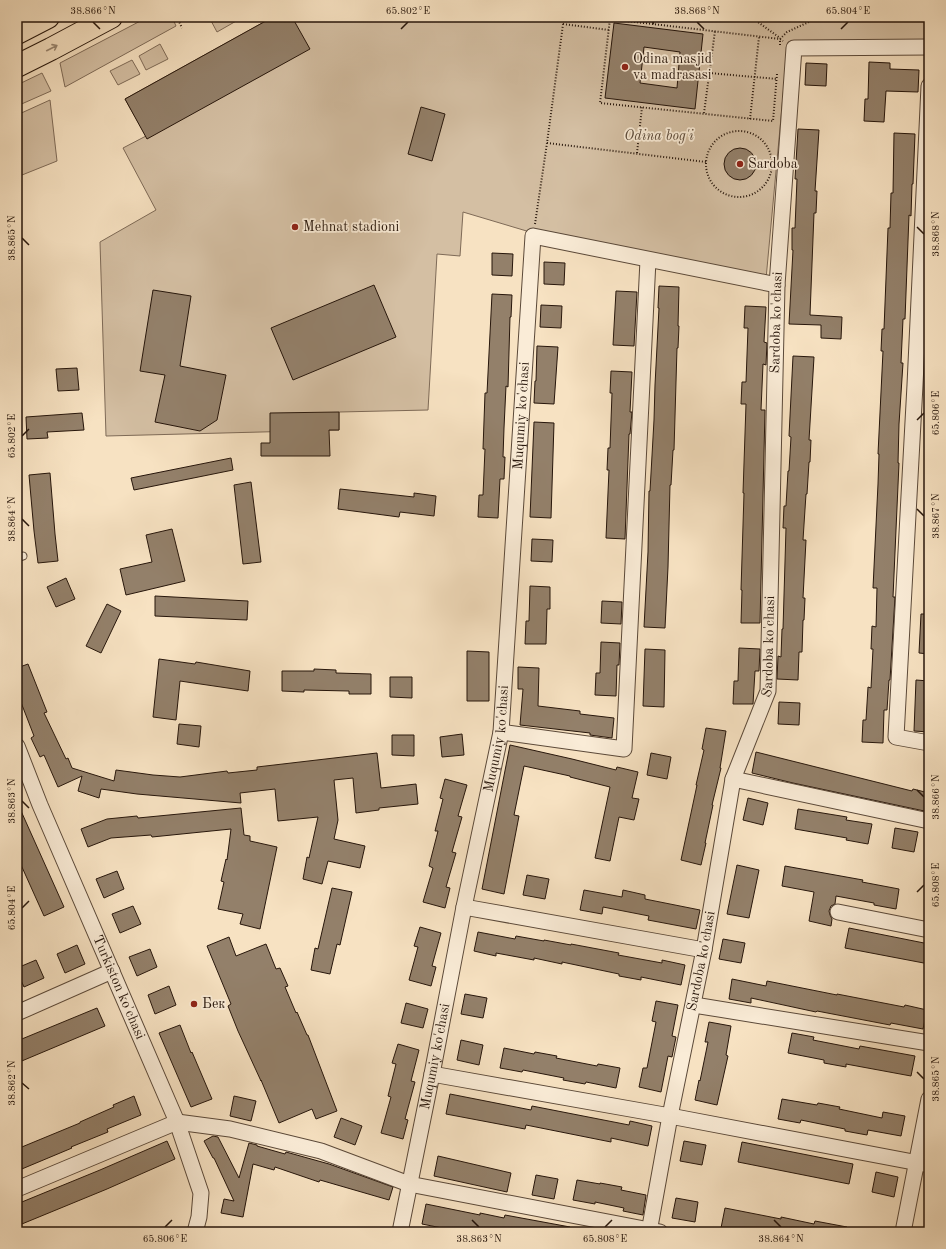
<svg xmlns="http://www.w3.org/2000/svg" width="946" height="1249" font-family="'Old Standard TT',serif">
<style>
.green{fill:#d4bfa3;stroke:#7e6a57}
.building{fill:#93806a;stroke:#27160b;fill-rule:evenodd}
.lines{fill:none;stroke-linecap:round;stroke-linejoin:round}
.service-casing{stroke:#5b4939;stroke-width:9}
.minor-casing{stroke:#5b4939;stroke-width:17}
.primary-casing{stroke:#27160b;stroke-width:24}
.path{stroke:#27160b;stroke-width:2;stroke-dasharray:1 2;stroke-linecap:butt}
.service{stroke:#faecd7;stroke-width:7}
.minor{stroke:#faecd7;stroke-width:15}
.primary{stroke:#f7e2c2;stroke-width:22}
.oneway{stroke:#998670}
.ticks{fill:none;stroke:#27160b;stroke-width:1.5}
.poi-dot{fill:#8f2418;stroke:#faecd7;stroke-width:1.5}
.labels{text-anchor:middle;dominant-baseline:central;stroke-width:3.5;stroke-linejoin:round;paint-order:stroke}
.poi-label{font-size:14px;fill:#27160b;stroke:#faecd7;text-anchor:start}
.park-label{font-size:14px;font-style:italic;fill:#5b4939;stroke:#faecd7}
.street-label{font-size:14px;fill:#27160b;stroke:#faecd7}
.neatline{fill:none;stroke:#27160b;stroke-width:1.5}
.ticks-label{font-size:10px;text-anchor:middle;fill:#27160b}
</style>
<rect width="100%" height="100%" fill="#f7e2c2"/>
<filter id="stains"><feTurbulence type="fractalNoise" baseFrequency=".005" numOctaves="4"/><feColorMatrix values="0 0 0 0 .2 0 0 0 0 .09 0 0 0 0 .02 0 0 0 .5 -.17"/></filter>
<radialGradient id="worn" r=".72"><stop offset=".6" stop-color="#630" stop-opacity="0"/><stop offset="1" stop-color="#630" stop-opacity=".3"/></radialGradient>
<path class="green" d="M148 17H172L176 26 65 87 60 63Z
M209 17H236L238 20 217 32Z
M273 17H929V41L788 42 766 279 540 235 463 212 460 256 437 254 428 410 339 412V430L106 436 100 242 156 210 123 148 146 136 125 99Z
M160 44 168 59 146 70 139 56Z
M132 60 140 74 118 85 110 71Z
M42 73 51 91 17 106V85Z
M50 100 57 161 17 177V115Z"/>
<path class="building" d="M273 17H292L310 49 147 139 125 99Z
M614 23 703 34 695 109 605 98ZM644 47 680 52 677 88 640 83Z
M869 62 890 63V69L919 70 918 92 886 91 884 122 864 121 865 99H868Z
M806 63 827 64 826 86 805 85Z
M421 107 445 114 432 161 408 154Z
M798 129 819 130 815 191H817L816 213H814L810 315 842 317 841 339 821 338V325L789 324 793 250H792V228H795L797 179H795Z
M894 133 915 134 913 184H912L911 216 909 215 905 319H903L901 363H903L899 424 898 463H899L893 597H895L890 680H889L887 710H884L883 743 862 742 863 720H866L868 687 871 688 873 649H871L872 626 876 627 877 588H873L878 484 879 454H878L883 351H881L882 329H884L888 228H890L891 193H893Z
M724 164a16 16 0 1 1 32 0a16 16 0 1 1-32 0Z
M492 253 513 254 512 276 492 275Z
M544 262 565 263 564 285 544 284Z
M374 285 396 337 293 380 271 328Z
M659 286 679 287 678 326H679L678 348H677L674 450H673L671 485H670L668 567 665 628 644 627 648 552 649 491H650L654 420 655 385 659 308H658Z
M153 290 191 296 180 366 226 375 217 420 200 431 155 422 165 375 140 371Z
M616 291 637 292 634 346 613 345Z
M492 294 512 295 511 317H510L508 387 506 386 504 428 503 457H505L504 479H500L498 518 478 517 479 495H483L485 449H483L485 393H487Z
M541 305 562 306 561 328 540 327Z
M745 306 766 307 764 342 767 343 766 365 763 364 761 410H765L760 623H741L742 590H741L744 493H743L746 404H741L742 382H746L748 328H744Z
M537 346 558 347 554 404 534 403 535 381H536Z
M793 356 814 357 809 440H811L810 462H809L807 494H806L803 540H806L803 598H805L804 620H803L802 652H799L798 680 777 679 778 656 781 657 782 629H783L786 528H783L784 506H786L788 471H789L791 437 789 436Z
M77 368 79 390 58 391 56 369Z
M611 371 632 372 630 412H632L630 434H629L625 539 606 538 609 470H607L608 448H610L612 393H610Z
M339 412V430H329L330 456H261V443H270V413Z
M82 413 84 430 47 432 48 438 27 439 26 417Z
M534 422 554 423 551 518 530 517Z
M231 458 233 470 134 490 131 478Z
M50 473 55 534 58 561 38 563 34 531 29 475Z
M251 482 261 562 243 564 234 485Z
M340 489 414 497V493L436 496 434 516 400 512 399 517 338 509Z
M172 529 185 581 126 595 120 569 152 562 146 535Z
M532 539 553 540 552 562 531 561Z
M66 578 75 599 56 607 47 587Z
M530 586 550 587V609H547L546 644H525L526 621H529Z
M155 596 248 601 247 620 155 616Z
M602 601 622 602 621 624 601 623Z
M107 604 121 611 101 653 86 646Z
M921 614H929V654L919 653Z
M601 642 620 643 619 665H617L616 696 595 695 596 673H600Z
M739 648 760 649 759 671H755L753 704H733L734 681H738Z
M645 649 665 650 664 707 643 706Z
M467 651 489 652V701H467Z
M159 659 195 664 196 662 250 671 248 691 180 681 176 720 153 717Z
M28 664 47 712 44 713 66 759 68 758 72 768 114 781 116 770 153 775 180 777 227 771 228 773 257 770V767L377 753 381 788 416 784 418 804 379 808V810L356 813 353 778 334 780 338 820 334 839 365 846 360 868 328 861 322 884 303 879 307 857 309 858 318 817 278 821 275 789 240 793 241 803 137 794 101 789 99 798 78 791 82 776 58 787 44 755 40 757 31 738 34 736 17 692V668Z
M518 667 539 668 538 706 580 711V714L614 718 612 738 590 735V733L520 725 523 689H518Z
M314 669 336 670V673L371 674V694H349V691L304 690V692L282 691V671H314Z
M390 677H412V698L390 697Z
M916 680 929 681V732L914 731Z
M779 702 800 703 799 725 778 724Z
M179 724 201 726 199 747 177 744Z
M706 728 726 731 720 768H721L712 805H713L705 843H706L701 865 681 860 697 785H696L704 750 702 749Z
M462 734 464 755 442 757 440 737Z
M392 735H414V756L392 755Z
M510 745 572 759 616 770 617 767 638 772 632 798 639 799 634 820 619 817 610 861 595 858 610 787 570 777V776L524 766 514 815 519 816 504 894 482 889Z
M756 752 912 791 913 789 929 793V812L793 783 752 773Z
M651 753 671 757 667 779 647 775Z
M445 779 467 785 458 816 462 817 452 852 456 853 446 887 450 888 445 908 423 902 433 868 429 866 438 831H435L443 799 440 798Z
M748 798 768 803 763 825 743 820Z
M17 802 64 907 44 916 17 856Z
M241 808 244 835 250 836V841L277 847 260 929 240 924 243 914 218 909 224 882 221 881 226 859 227 860 231 829 152 837 151 835 111 838 88 847 81 829 107 819 137 816 138 818Z
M798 809 847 817 846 820 872 824 868 844 846 840 847 838 795 829Z
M895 828 918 832 914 852 892 848Z
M737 865 759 870 749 918 727 914Z
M785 866 863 880 862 882 899 889 896 909 874 905V903L836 896 835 904 831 906 829 911 830 915 832 919 831 926 809 921 814 892 782 886Z
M117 871 124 889 104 898 96 879Z
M527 875 549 879 545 899 523 895Z
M332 888 352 892 340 945 337 944 330 974 311 970 315 948 318 949Z
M584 890 622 897 623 890 645 895V899L700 910 696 929 648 920 649 916 603 907 602 914 580 910Z
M133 906 141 924 120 933 112 914Z
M420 927 441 933 432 966 436 967 431 986 409 980 418 947 414 946Z
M849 928 929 944V964L845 948Z
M478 932 515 939 516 936 544 941V940L571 945V944L619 953 618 955 662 963V960L685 965 681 985 641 977V980L619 976V974L562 962V964L534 958V960L496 953V956L474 951Z
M229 937 236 956 266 944 276 969 280 968 288 986 285 987 296 1013 297 1012 307 1035H308L337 1111 316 1119 312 1109 279 1123 261 1080V1081L238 1031 228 1006 231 1004 207 946Z
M723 939 745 943 741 963 719 959Z
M77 945 85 964 65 973 57 954Z
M150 949 157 967 137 976 129 957Z
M36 960 44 978 24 987 17 972V968Z
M732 979 766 986 767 981 837 995V994L904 1007 905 1005 927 1010 923 1029 891 1023 890 1025 817 1011 816 1012 751 998V1003L729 999Z
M169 986 176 1005 155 1014 148 995Z
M465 994 487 998 483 1018 461 1014Z
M656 1001 678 1005 672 1036 676 1037 672 1057 668 1056 661 1092 639 1087 643 1068H647L656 1022 652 1021Z
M406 1003 428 1009 423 1028 401 1023Z
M97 1008 105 1026 17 1063V1041Z
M709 1022 731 1026 726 1055 728 1056 717 1105 695 1100 699 1080 700 1081 708 1042H705Z
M180 1025 191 1053 192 1052 212 1099 191 1107 159 1033Z
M792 1033 814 1037 813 1040 859 1049 860 1046 915 1056 911 1076 846 1064V1067L824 1063V1060L788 1053Z
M461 1040 483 1045 479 1065 457 1060Z
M398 1044 419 1050 411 1081 415 1082 405 1119 408 1120 403 1139 381 1133 391 1097 388 1096 396 1064 392 1063Z
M504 1048 534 1054 535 1052 557 1056 556 1058 597 1066 598 1064 620 1068 616 1088 586 1082 585 1084 563 1080 564 1078 523 1070 522 1072 500 1068Z
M450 1094 531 1110 532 1106 629 1125 630 1121 652 1126 648 1146 611 1138V1142L526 1125 525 1129 446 1114Z
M134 1096 141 1115 107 1129 108 1132 71 1147 72 1148 17 1171V1149L80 1123V1122L114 1107 113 1105Z
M234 1096 256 1101 251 1121 230 1116Z
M782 1099 817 1105 818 1103 840 1107 839 1109 882 1118 883 1112 905 1116 901 1136 868 1130 867 1135 845 1131V1129L801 1120 800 1123 778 1119Z
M341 1118 362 1126 355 1145 334 1137Z
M213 1136 218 1137 239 1178 249 1143 257 1145V1146L285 1154 286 1152 329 1164 393 1187 389 1200 320 1180 319 1182 275 1167 274 1170 253 1164 243 1217 221 1213 224 1199 234 1201 214 1158H213L204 1141Z
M167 1141 175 1159 107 1189 17 1226V1204L100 1170Z
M684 1141 706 1145 702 1165 680 1161Z
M742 1142 853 1164 849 1184 738 1162Z
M438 1156 511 1173 507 1192 434 1176Z
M876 1172 898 1177 894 1197 872 1192Z
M536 1175 558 1179 554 1199 532 1195Z
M577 1180 600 1184V1183L622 1187 621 1190 646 1195 643 1215 623 1211 624 1208 595 1202V1204L573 1200Z
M676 1198 698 1202 695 1222 672 1218Z
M426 1204 480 1215V1213L504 1218 505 1215 570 1227 569 1232H462L422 1224Z
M725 1208 781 1219V1217L814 1224 815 1221 847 1227 846 1232H744L721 1228Z"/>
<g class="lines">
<g class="service-casing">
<path id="service" d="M17 558 23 556"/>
</g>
<g class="minor-casing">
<g id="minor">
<path d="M929 86 915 385 896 737 929 743"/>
<path d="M501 732 624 749 648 260"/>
<path id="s1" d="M17 746 40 805 177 1122 201 1193 199 1217 195 1232"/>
<path d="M733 779 929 821"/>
<path d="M464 907 704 950"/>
<path d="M838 912 929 930"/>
<path d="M694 1005 929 1043"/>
<path d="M17 1013 112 971"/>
<path d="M432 1074 670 1116 929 1165"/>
<path d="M17 1189 177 1122 230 1129 321 1151 409 1184 660 1232"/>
<path id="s2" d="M400 1232 432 1074 464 907 501 732 533 236 777 285"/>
<path id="s3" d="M649 1232 670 1116 704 950 733 779 768 691 777 285 794 48 929 47"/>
<path d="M903 1232 929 1099"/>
</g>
</g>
<g class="primary-casing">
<path id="primary" d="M17 33 48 17
M17 66 51 49 111 17"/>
</g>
<path class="path" d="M177 17 182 28
M751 17 780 38
M653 23 654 17
M563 24 609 30
M653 24 657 17
M780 45V39L787 32 820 17
M709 73 777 79
M777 74 773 121 600 103 610 19 780 39 783 41
M704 113 715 31
M750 119 759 37
M706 164a33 33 0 1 1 66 0a33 33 0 1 1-66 0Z
M547 143 706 162
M637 153 642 107
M535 224 547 143 564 17"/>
<use href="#service" class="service"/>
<use href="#minor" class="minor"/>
<use href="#primary" class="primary"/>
</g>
<defs><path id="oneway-shaft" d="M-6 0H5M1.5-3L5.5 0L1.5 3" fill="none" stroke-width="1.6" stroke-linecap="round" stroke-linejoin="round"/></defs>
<use class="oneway" href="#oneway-shaft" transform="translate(52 48) rotate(-27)"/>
<path class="ticks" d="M93 22 100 29M697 22 704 29M401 29 408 22M841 29 848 22M917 227 924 234M22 238 29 245M917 420 924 413M22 436 29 429M917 509 924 516M22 519 29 526M917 790 924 797M22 801 29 808M917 892 924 885M22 908 29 901M917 1072 924 1079M22 1083 29 1089M472 1220 479 1227M774 1220 781 1227M165 1227 172 1220M605 1227 612 1220"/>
<g class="poi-dot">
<circle cx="625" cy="67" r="4"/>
<circle cx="740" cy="164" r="4"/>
<circle cx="295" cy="227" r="4"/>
<circle cx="194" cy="1004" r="4"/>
</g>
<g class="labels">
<g class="poi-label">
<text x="633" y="59">Odina masjid<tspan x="633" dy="16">va madrasasi</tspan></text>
<text x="748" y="164">Sardoba</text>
<text x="303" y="227">Mehnat stadioni</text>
<text x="202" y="1004">Бек</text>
</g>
<g class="park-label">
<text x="659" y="136">Odina bog'i</text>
</g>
<g class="street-label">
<text stroke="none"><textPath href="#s3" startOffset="924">Sardoba ko'chasi</textPath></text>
<text stroke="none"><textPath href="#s2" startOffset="827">Muqumiy ko'chasi</textPath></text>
<text stroke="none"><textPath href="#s3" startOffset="600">Sardoba ko'chasi</textPath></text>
<text stroke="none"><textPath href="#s2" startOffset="503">Muqumiy ko'chasi</textPath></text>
<text stroke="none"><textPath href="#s3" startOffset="276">Sardoba ko'chasi</textPath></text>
<text stroke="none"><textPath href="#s1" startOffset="262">Turkiston ko'chasi</textPath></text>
<text stroke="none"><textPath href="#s2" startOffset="179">Muqumiy ko'chasi</textPath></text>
</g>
</g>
<rect width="946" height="1249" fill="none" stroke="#f7e2c2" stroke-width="44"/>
<rect x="22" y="22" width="902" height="1205" class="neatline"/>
<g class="ticks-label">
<text x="93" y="14">38.866°N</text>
<text x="408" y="14">65.802°E</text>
<text x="697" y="14">38.868°N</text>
<text x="848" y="14">65.804°E</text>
<text transform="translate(935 234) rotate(-90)" y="4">38.868°N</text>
<text transform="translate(11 238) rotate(-90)" y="4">38.865°N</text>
<text transform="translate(935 413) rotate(-90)" y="4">65.806°E</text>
<text transform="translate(11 436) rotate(-90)" y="4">65.802°E</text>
<text transform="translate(935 516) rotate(-90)" y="4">38.867°N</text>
<text transform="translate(11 519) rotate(-90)" y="4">38.864°N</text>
<text transform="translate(935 797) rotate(-90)" y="4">38.866°N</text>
<text transform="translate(11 801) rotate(-90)" y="4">38.863°N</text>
<text transform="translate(935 885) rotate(-90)" y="4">65.808°E</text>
<text transform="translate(11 908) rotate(-90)" y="4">65.804°E</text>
<text transform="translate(935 1079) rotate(-90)" y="4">38.865°N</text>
<text transform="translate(11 1083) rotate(-90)" y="4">38.862°N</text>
<text x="165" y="1242">65.806°E</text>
<text x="479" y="1242">38.863°N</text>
<text x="605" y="1242">65.808°E</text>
<text x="781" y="1242">38.864°N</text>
</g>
<rect width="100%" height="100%" filter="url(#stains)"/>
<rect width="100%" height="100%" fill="url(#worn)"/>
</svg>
